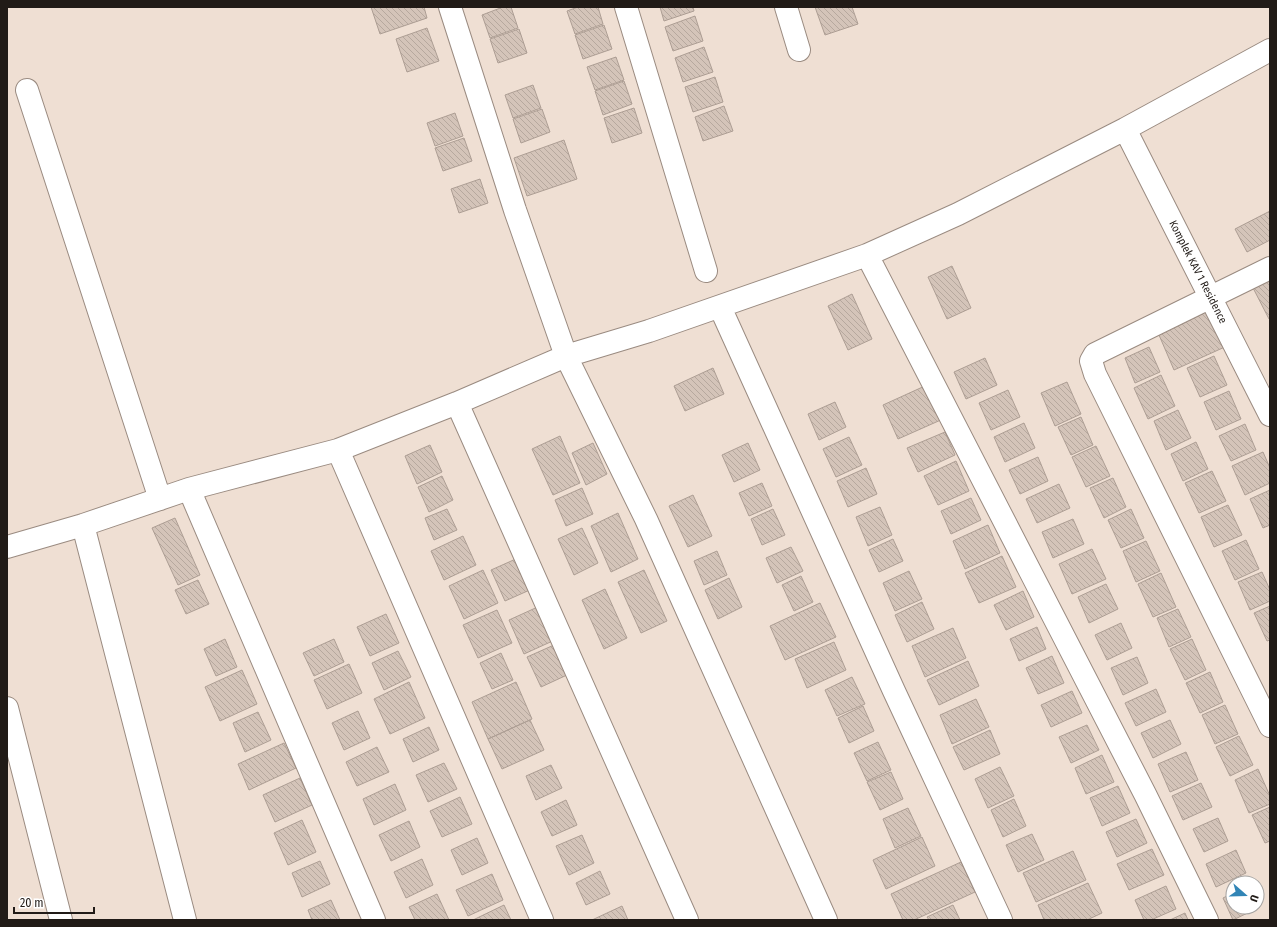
<svg xmlns="http://www.w3.org/2000/svg" width="1277" height="927" font-family="'Fira Sans Condensed',sans-serif">
<style>
.building{fill:url(#building-back-hatch);stroke:#ad9e94}
.lines{fill:none;stroke-linecap:round;stroke-linejoin:round}
.street-casing{stroke:#9a8b81;stroke-width:24}
.street{stroke:#fff;stroke-width:22}
.labels{text-anchor:middle;dominant-baseline:central;stroke-width:3;stroke-linejoin:round;paint-order:stroke}
.street-label{font-size:11px;fill:#211b17;stroke:#fff}
</style>
<defs>
<pattern id="building-back-hatch" width="6" height="6" patternUnits="userSpaceOnUse"><rect width="6" height="6" fill="#d4c4b9"/><path d="M-1 5l2 2M0 0l6 6M5-1l2 2" fill="none" stroke="#b6a89e"/></pattern>
</defs>
<rect width="100%" height="100%" fill="#efdfd3"/>
<path class="building" d="M371 7H424L427 18 380 34Z
M503 7H511L518 28 490 38 482 15Z
M578 7H598L603 24 575 34 567 11Z
M660 7H693L694 11 664 21Z
M815 7H852L858 24 825 35Z
M695 16 703 41 673 51 665 27Z
M604 25 612 49 583 59 575 35Z
M427 28 439 61 407 72 396 39Z
M519 29 527 53 498 63 490 39Z
M704 47 713 72 683 82 675 58Z
M616 57 624 80 595 90 587 67Z
M715 77 723 102 693 112 685 87Z
M624 81 632 104 603 115 595 91Z
M533 85 541 108 513 118 505 95Z
M724 106 733 131 703 141 695 117Z
M634 108 642 133 612 143 604 118Z
M542 109 550 132 521 143 513 119Z
M455 113 463 136 435 146 427 123Z
M464 138 472 161 443 171 435 148Z
M564 140 577 179 527 196 514 158Z
M480 179 488 203 459 213 451 189Z
M1270 211V240L1247 252 1235 229Z
M952 266 971 308 947 319 928 277Z
M1270 274V318L1269 319 1251 284Z
M852 294 872 339 848 350 828 306Z
M1208 304 1227 346 1174 370 1156 328Z
M1149 347 1160 372 1135 383 1125 358Z
M1214 356 1227 385 1200 397 1187 368Z
M985 358 997 385 966 399 954 372Z
M713 368 724 394 685 411 674 386Z
M1161 375 1175 406 1148 419 1134 388Z
M1067 382 1081 414 1055 426 1041 393Z
M927 385 943 419 898 439 883 405Z
M1008 390 1020 417 991 430 979 403Z
M1229 391 1241 419 1216 430 1204 402Z
M835 402 846 427 819 440 808 414Z
M1178 410 1191 438 1166 450 1154 421Z
M1081 417 1093 445 1071 455 1058 427Z
M1024 423 1035 448 1005 462 994 437Z
M1245 424 1256 450 1231 461 1219 436Z
M945 432 955 455 918 472 907 448Z
M560 436 580 483 553 495 532 449Z
M849 437 862 465 836 477 823 449Z
M1196 442 1208 469 1183 481 1171 454Z
M593 443 607 474 586 485 572 453Z
M748 443 760 470 734 482 722 455Z
M430 445 442 472 417 484 405 456Z
M1096 446 1110 476 1086 487 1072 457Z
M1263 452 1270 468V483L1245 495 1232 466Z
M1038 457 1048 481 1020 494 1009 470Z
M956 461 969 491 938 505 924 476Z
M866 468 877 494 848 507 837 481Z
M1212 471 1226 501 1199 513 1185 483Z
M442 476 453 500 429 512 418 487Z
M1113 478 1126 507 1104 518 1090 488Z
M762 483 772 506 749 516 739 493Z
M1059 484 1070 508 1037 523 1026 499Z
M582 488 593 514 566 526 555 500Z
M1270 490V525L1263 528 1250 499Z
M693 495 712 536 688 547 669 506Z
M971 498 981 520 951 534 941 511Z
M1228 505 1242 535 1214 547 1201 517Z
M880 507 892 535 868 546 856 517Z
M447 509 457 530 434 540 425 518Z
M773 509 785 535 762 545 751 519Z
M1131 509 1144 538 1121 548 1108 520Z
M618 513 638 559 611 572 591 526Z
M175 518 200 575 178 585 152 528Z
M1073 519 1084 544 1053 558 1042 532Z
M988 525 1000 553 965 569 953 541Z
M582 528 598 563 574 575 558 539Z
M463 536 476 565 444 580 431 551Z
M893 539 903 561 879 572 869 550Z
M1246 540 1259 569 1235 580 1222 551Z
M1146 541 1160 571 1136 582 1123 551Z
M791 547 803 571 777 583 766 558Z
M1092 549 1106 579 1072 594 1059 564Z
M717 551 727 575 704 585 694 561Z
M1002 556 1016 587 979 603 965 573Z
M518 558 532 589 505 601 491 570Z
M483 570 498 603 464 619 449 586Z
M644 570 667 621 641 633 618 582Z
M909 571 922 599 895 611 883 583Z
M1262 572 1270 590V601L1250 610 1238 582Z
M1161 573 1176 607 1153 617 1138 584Z
M801 576 813 602 794 611 782 585Z
M729 578 742 607 718 619 705 590Z
M198 580 209 604 186 614 175 590Z
M1106 584 1118 609 1089 623 1078 597Z
M605 589 627 638 604 649 582 600Z
M1023 591 1034 617 1006 630 994 605Z
M922 602 934 629 907 642 895 615Z
M820 603 836 637 785 660 770 626Z
M542 605 557 639 524 654 509 620Z
M1270 606V640L1267 641 1254 613Z
M1178 609 1191 637 1169 647 1157 618Z
M497 610 512 643 478 658 463 625Z
M386 614 399 643 370 656 357 627Z
M1121 623 1132 648 1107 660 1095 635Z
M1037 627 1046 649 1019 661 1010 639Z
M953 628 966 658 925 677 912 646Z
M225 639 237 667 216 676 204 649Z
M334 639 344 662 314 676 303 653Z
M1192 639 1206 670 1185 680 1170 649Z
M834 642 846 670 807 688 795 659Z
M554 645 567 675 541 687 527 657Z
M398 651 411 677 384 690 372 663Z
M501 653 513 680 492 689 480 663Z
M1052 656 1064 683 1038 694 1026 668Z
M1137 657 1148 683 1123 695 1111 668Z
M968 661 979 686 939 705 927 680Z
M349 664 362 693 327 709 314 680Z
M242 670 257 704 220 721 205 687Z
M1210 672 1223 702 1200 713 1186 683Z
M852 677 865 704 837 716 825 690Z
M409 682 425 718 390 734 374 699Z
M516 682 532 719 488 739 472 702Z
M1156 689 1166 712 1136 726 1125 703Z
M1072 691 1082 713 1051 727 1041 705Z
M976 699 989 727 952 744 940 715Z
M1225 705 1238 734 1215 744 1202 715Z
M863 706 874 731 849 743 838 718Z
M358 711 370 738 344 750 332 723Z
M258 712 271 740 245 752 233 723Z
M530 720 544 750 502 769 488 739Z
M1170 720 1181 744 1153 758 1141 733Z
M1087 725 1099 750 1071 763 1059 737Z
M429 727 439 750 413 762 403 739Z
M990 730 1000 754 964 770 953 747Z
M1239 736 1253 765 1230 776 1216 747Z
M878 742 891 770 867 781 854 753Z
M284 743 296 768 249 790 238 764Z
M377 747 389 772 357 786 346 762Z
M1186 752 1198 780 1170 792 1158 764Z
M1102 755 1114 782 1086 794 1075 768Z
M444 763 457 789 428 802 416 775Z
M551 765 562 788 536 800 526 776Z
M1000 767 1014 796 988 808 975 779Z
M1258 769 1270 796V804L1249 813 1235 780Z
M891 772 903 799 880 810 867 782Z
M300 778 312 805 275 822 263 795Z
M1201 783 1212 807 1183 820 1172 796Z
M395 784 406 810 374 825 363 799Z
M1118 786 1130 813 1102 826 1090 798Z
M460 797 472 824 442 837 430 811Z
M1014 799 1026 826 1003 837 991 810Z
M566 800 577 825 552 836 541 812Z
M1270 807V841L1265 843 1252 815Z
M908 808 921 836 895 848 883 819Z
M1218 818 1228 841 1204 852 1193 829Z
M1136 819 1147 843 1117 857 1106 832Z
M302 820 316 852 288 865 274 833Z
M409 821 420 847 391 861 379 835Z
M1032 834 1044 860 1018 872 1006 845Z
M582 835 594 863 569 875 556 846Z
M922 837 935 866 886 889 873 860Z
M477 838 488 863 462 875 451 850Z
M1152 849 1164 875 1129 890 1117 864Z
M1236 850 1246 873 1216 887 1206 864Z
M1073 851 1086 880 1036 902 1023 873Z
M422 859 433 885 406 898 394 872Z
M320 861 330 884 302 897 292 873Z
M961 862 975 892 914 920H903L891 894Z
M600 871 610 894 586 905 576 883Z
M492 874 503 900 468 916 456 890Z
M1088 883 1102 913 1087 920H1044L1038 905Z
M1166 886 1176 909 1151 920H1144L1135 900Z
M1233 893V907H1257V901L1260 907 1233 920 1223 898Z
M437 894 449 920H415L409 907Z
M331 900 340 920H312L308 910Z
M504 905 511 920H473Z
M953 905 960 920H929L927 917Z
M622 906 628 920H592Z
M1185 913 1188 920H1170Z"/>
<g class="lines">
<g class="street-casing">
<path id="street" d="M450 7 515 210 566 356 646 519 826 920
M626 7 706 271
M786 7 799 50
M27 90 160 499
M1125 129 1270 415
M867 255 1145 794 1207 920
M1270 268 1095 354 1091 361 1095 374 1270 726
M720 307 894 691 1001 920
M457 403 687 920
M338 450 542 920
M189 489 374 920
M83 525 185 920
M7 547 83 525 189 489 338 450 457 403 566 356 649 331 867 255 958 214 1125 129 1270 50
M7 708 61 920"/>
</g>
<use href="#street" class="street"/>
</g>
<g class="labels">
<g class="street-label">
<text transform="translate(1198 272) rotate(63)">Komplek KAV 1 Residence</text>
</g>
</g>
<rect width="1277" height="927" fill="none" stroke="#211b17" stroke-width="16"/>
<g transform="translate(1245 895) rotate(110)"><circle r="19" fill="#ffffff" stroke="#a6a4a2"/>
<path d="M0-3L7 15L0 10L-7 15Z" fill="#3285b6"/>
<text y="-6" font-size="11" font-weight="bold" text-anchor="middle" fill="#211b17">U</text>
</g>
<path d="M14 907v6h80v-6" fill="none" stroke="#211b17" stroke-width="2"/>
<text x="20" y="907" font-size="12" fill="#211b17" stroke="#ffffff" stroke-width="3" paint-order="stroke">20 m</text>
</svg>
